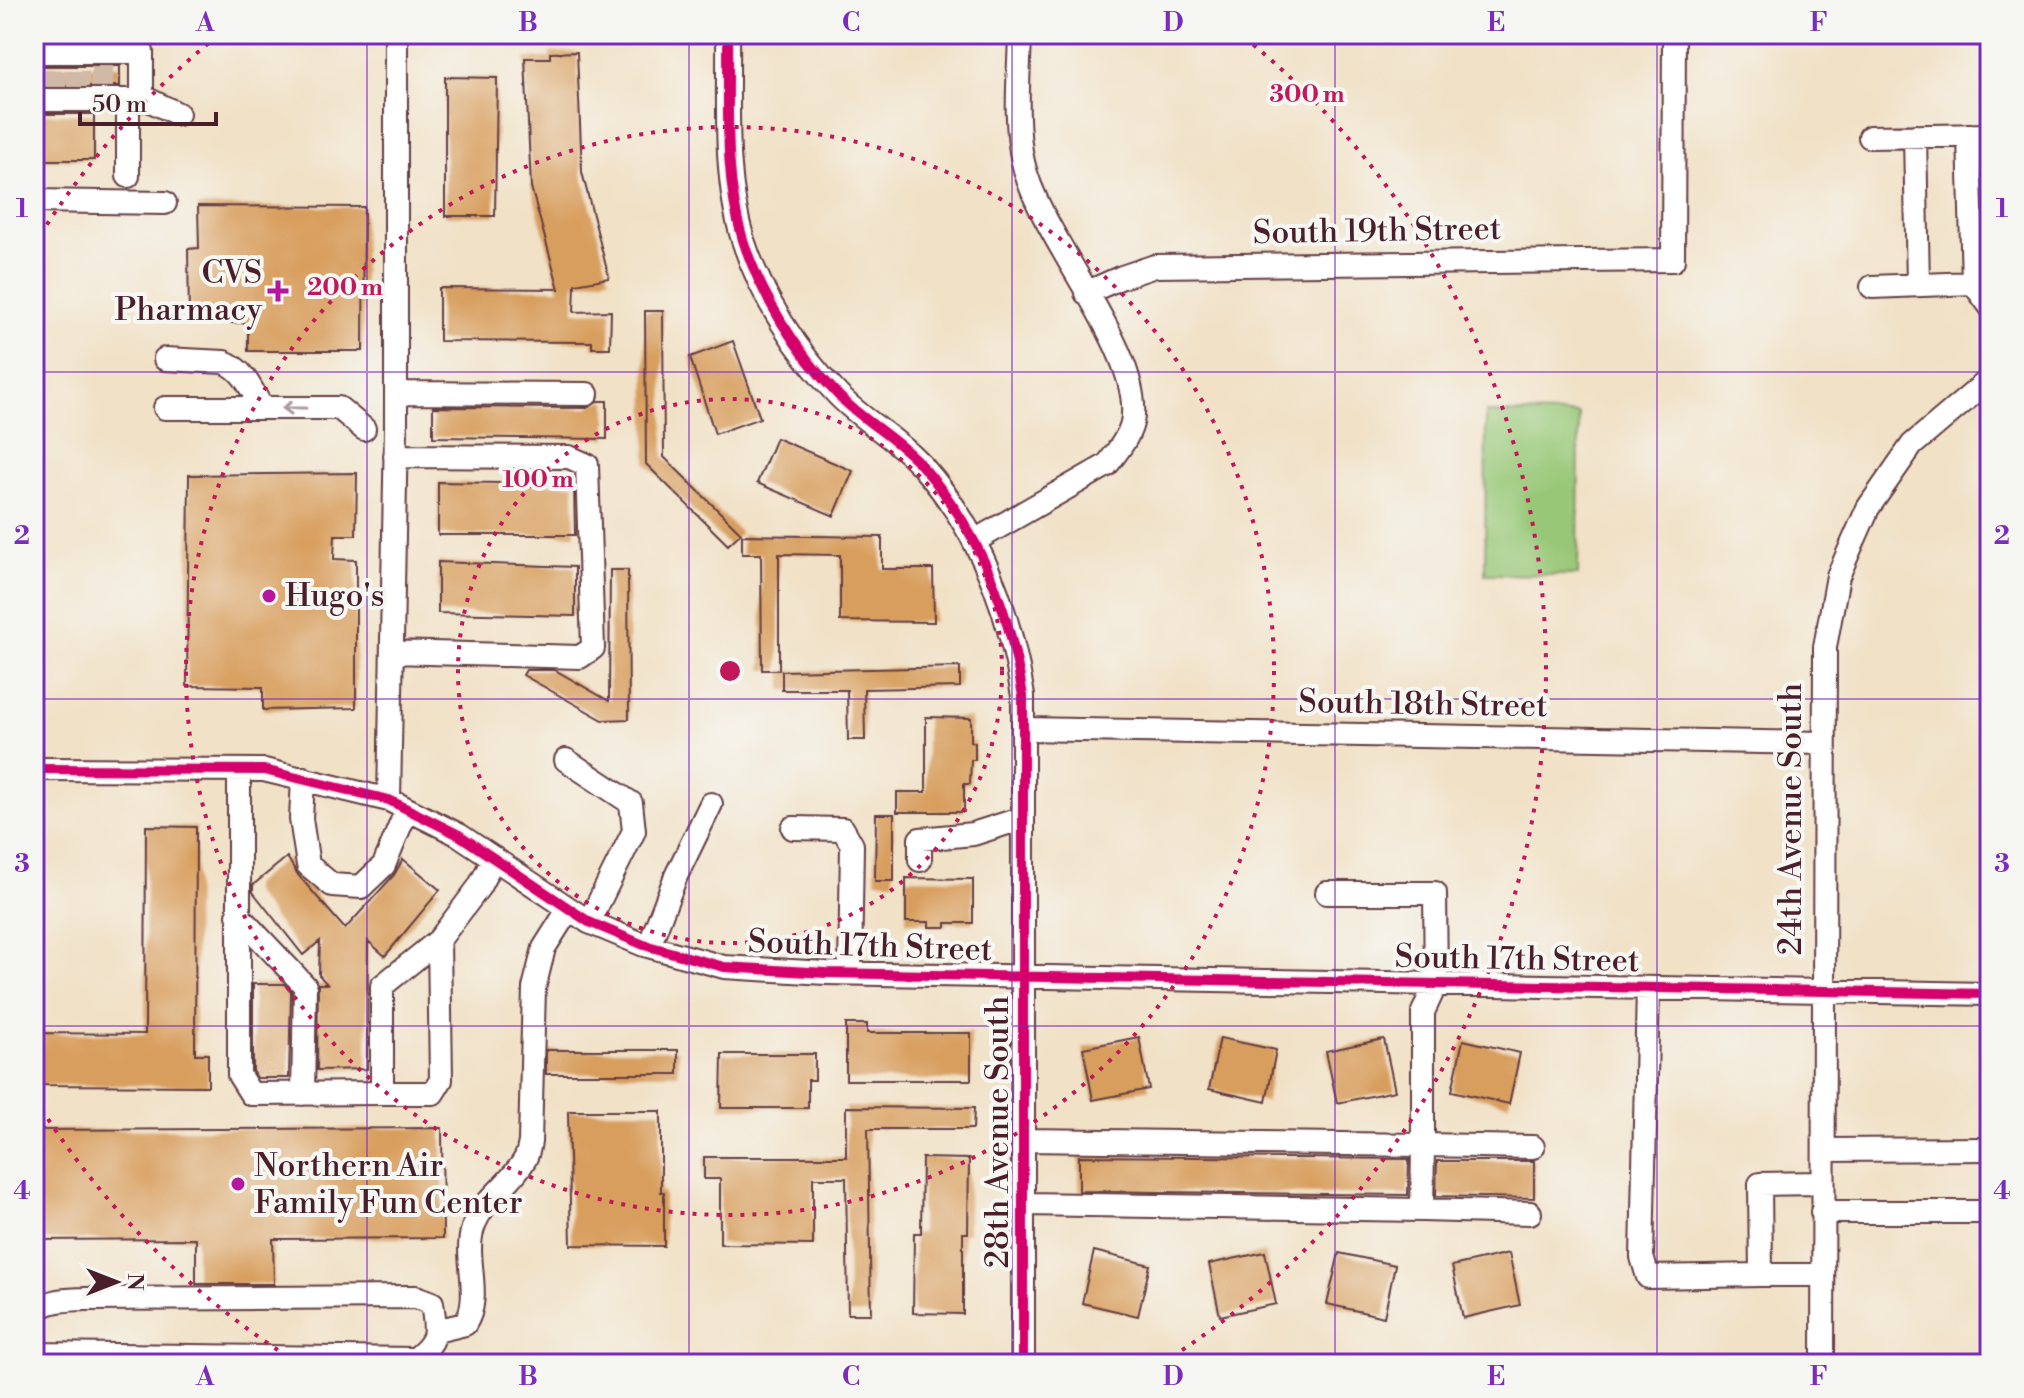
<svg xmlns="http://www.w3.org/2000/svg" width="2024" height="1398" font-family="'Libre Bodoni',serif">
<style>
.green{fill:#98c877;stroke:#717451;stroke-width:2}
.building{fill:#d89e5d}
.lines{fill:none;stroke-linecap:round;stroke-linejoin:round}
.minor-tunnel{stroke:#d0baa7;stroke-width:22;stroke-dasharray:22 11;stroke-linecap:butt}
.minor-casing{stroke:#633c42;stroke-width:26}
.minor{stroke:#fff;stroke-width:22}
.cycleway-casing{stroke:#f6f6f2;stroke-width:15}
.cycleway{stroke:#d6006c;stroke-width:10}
.oneway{stroke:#ae9aa0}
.grid{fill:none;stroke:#7b2cbf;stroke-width:2;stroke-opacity:0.55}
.ring{fill:none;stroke:#c2185b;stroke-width:4;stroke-dasharray:4 8}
.poi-dot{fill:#b5179e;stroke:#f6f6f2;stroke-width:3}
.labels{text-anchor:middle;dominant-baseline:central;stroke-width:8;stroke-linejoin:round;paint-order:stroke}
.street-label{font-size:32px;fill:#4a1f2b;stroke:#f6f6f2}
.poi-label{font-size:32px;fill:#4a1f2b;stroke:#f6f6f2;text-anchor:start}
.centre{fill:#c2185b;stroke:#f6f6f2;stroke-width:4}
.ring-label{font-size:24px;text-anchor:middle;font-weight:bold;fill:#c2185b;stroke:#f6f6f2;stroke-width:8;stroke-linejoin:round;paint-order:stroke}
.neatline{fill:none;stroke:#7b2cbf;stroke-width:3}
.grid-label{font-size:26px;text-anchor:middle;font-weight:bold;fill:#7b2cbf}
</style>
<rect width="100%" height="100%" fill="#f6f6f2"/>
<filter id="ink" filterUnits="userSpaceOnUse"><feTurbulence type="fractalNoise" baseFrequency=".0125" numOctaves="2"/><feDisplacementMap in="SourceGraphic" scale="16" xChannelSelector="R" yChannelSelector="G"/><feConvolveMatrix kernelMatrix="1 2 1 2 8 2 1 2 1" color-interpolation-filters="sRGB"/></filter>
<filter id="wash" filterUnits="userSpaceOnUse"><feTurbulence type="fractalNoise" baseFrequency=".006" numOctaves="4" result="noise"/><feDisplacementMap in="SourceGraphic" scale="32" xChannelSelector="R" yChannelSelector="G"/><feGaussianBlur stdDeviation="1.8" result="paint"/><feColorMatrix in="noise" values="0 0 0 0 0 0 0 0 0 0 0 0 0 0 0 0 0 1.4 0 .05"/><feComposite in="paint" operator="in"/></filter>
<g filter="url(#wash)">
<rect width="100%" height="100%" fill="#f1e1c6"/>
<path class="green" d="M1486 413 1579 414 1578 575 1485 574Z"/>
<g id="blocks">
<path class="building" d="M577 52 582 172 609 278 575 284 574 312 611 311 610 348H592V342L439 341V288L559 289 531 187 525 58H550V53Z
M35 66H120V86H35Z
M445 77 497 78 495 216H445Z
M34 114H94V160H34Z
M198 206 364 207 363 351H248V323H197V318H189L188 249 199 248Z
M645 311H663L664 457 741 533 728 545 646 464Z
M733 341 760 418 715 434 690 357Z
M599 401H607V439L433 437V407L587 408Z
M776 438 853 471 834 516 757 483Z
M357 473 356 535H335L334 559 356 560V708L263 710V687L187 686 189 475Z
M438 482 574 484 575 535H438Z
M742 535 882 537V569H933L934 622 840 621V555L779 554V670H762L761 554H742Z
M438 562 575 567V616L438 613Z
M610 570H628L629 719 603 720 523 675 526 670H555L609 701Z
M960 667V687L864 689 865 740H848L847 690H782V671Z
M926 717 971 718V742H975V760H971L970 784H964V812H897V792H926Z
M876 814H894V881H875Z
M146 826 196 827 195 1054H208V1086L34 1085V1033L145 1034Z
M287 857 298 875 345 929 394 875 403 859 440 890 385 956 368 941 367 1069 317 1070 318 984H327L319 975 320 941 303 955 253 892V885Z
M906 878 973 879V923H946V927H929V922H906Z
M253 984H284L291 991 289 1078H257L253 1071Z
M846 1024H867V1033H971V1080H846Z
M1139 1037 1149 1089 1093 1100 1083 1048Z
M1220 1038 1276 1050 1266 1102 1209 1089Z
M1384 1039 1395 1091 1337 1103 1326 1051Z
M1463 1040 1520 1053 1509 1104 1452 1091Z
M546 1050H678V1074H546Z
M722 1054H815V1080H808V1108H721Z
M846 1107 974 1108 973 1129H868L871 1314H848L846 1178H813V1245L720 1244V1179H704V1157H846Z
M568 1111H661V1192H664V1246L571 1245Z
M442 1128 443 1238 273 1239 274 1284H196V1239L34 1240V1130Z
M1079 1156 1409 1159 1408 1195 1079 1191Z
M922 1158 969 1159 968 1233H963V1314L913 1313 914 1233H921Z
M1437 1161H1534V1198L1436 1196Z
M1094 1251 1150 1265 1138 1316 1082 1303Z
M1265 1252 1276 1304 1220 1316 1209 1264Z
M1339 1253 1395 1265 1384 1317 1327 1304Z
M1509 1253 1520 1305 1463 1318 1452 1266Z"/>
</g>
</g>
<g filter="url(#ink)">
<use href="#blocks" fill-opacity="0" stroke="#633c42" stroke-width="2"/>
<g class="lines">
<path class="minor-tunnel" d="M102 66V93
M55 93 56 65
M78 93V65"/>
<g class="minor-casing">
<path id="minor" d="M728 34C729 101 723 175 743 240 761 296 797 353 838 395 863 421 898 439 922 466 980 531 1010 610 1023 696V1364
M34 52H142V100
M34 100H149L178 114
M128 100V176
M1969 135 1973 283 1990 306
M1915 136 1918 284
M1870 137 1990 135
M34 201 165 203
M1872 287 1973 283
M1086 293 1122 277 1155 266 1673 260 1674 34
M165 359 224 362C244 369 252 391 262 408
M396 393 587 394
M165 408H339L364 429
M976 540 1107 465C1116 453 1128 439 1132 423 1146 353 1039 238 1023 162 1014 121 1019 76 1020 34
M392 652 580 657 593 648 587 465 569 457 395 456
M1023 729 1823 743
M566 760 631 803 634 831 589 922
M34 769 264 770 389 800 459 835 589 922 644 945 724 967 826 973 1990 994
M239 770V1075L251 1094 382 1093V986L439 940 479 887 494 858
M303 778 301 819 308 865 332 885 361 887 384 865 407 809
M389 800 396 429V34
M793 828 843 829 852 845 850 973
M920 860V839L973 834 1023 818
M1327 893H1435L1436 984 1423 1012V1145L1533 1147
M238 915 305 986 303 1094
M649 946 676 876 711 804
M1648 988 1642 1257 1648 1277 1761 1275 1760 1184 1823 1183
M382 1093H433L441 1080 439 940
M1024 1140 1423 1145 1422 1210 1530 1213
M1824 1150 1990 1149
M1024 1204 1422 1210
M1822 1212H1990
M1761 1275H1823
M34 1313C46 1299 67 1300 85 1299L416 1297 432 1303C436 1332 440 1340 415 1359L43 1354 34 1346
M436 1331 465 1324C483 1296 463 1258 473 1228 482 1199 511 1185 525 1159 528 1154 529 1147 530 1142L534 988 544 948 568 910
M1823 1364 1825 647 1838 576 1868 508 1912 445 1990 379"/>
</g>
<use href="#minor" class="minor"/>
<g class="cycleway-casing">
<path id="cycleway" d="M728 34C729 101 723 175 743 240 761 296 797 353 838 395 863 421 898 439 922 466 980 531 1010 610 1023 696V1364
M34 769 264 770 389 800 459 835 589 922 644 945 724 967 826 973 1990 994"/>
</g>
<use href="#cycleway" class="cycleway"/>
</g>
<defs><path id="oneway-shaft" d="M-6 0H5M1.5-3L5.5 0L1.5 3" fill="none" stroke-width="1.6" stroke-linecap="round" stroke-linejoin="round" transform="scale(2)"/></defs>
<use class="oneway" href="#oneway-shaft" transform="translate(294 408) rotate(180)"/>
</g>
<path class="grid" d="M367 34V1364M689 34V1364M1012 34V1364M1335 34V1364M1657 34V1364M34 372H1990M34 699H1990M34 1026H1990"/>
<g class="ring">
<circle cx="730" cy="671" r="272"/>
<circle cx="730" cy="671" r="544"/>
<path d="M298 1363A816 816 0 0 1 34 1097M34 245A816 816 0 0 1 216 37M1244 37A816 816 0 0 1 1162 1363"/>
</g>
<g class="poi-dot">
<path d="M274 279h8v8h8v8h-8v8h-8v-8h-8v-8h8z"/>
<circle cx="269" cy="596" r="8"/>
<circle cx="238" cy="1184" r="8"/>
</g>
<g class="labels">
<g class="street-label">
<text transform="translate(1377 231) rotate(-1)">South 19th Street</text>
<text transform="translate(1423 704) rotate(1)">South 18th Street</text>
<text transform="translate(1791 819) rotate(-90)">24th Avenue South</text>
<text transform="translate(870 946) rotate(2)">South 17th Street</text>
<text transform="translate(1517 959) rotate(1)">South 17th Street</text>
<text transform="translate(998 1132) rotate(-90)">28th Avenue South</text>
</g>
<g class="poi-label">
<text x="262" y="273" text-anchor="end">CVS<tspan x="262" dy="37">Pharmacy</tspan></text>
<text x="285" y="596">Hugo's</text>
<text x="254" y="1166">Northern Air<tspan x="254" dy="37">Family Fun Center</tspan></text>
</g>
</g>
<circle cx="730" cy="671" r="12" class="centre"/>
<g class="ring-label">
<text x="1307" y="102">300 m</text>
<text x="345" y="295">200 m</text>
<text x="538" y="487">100 m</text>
</g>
<rect width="2024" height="1398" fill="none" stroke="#f6f6f2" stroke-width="88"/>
<g transform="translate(116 1282) rotate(90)" stroke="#f6f6f2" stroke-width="6" paint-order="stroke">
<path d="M0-6L14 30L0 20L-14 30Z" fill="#4a1f2b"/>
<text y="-12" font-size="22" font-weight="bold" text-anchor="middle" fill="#4a1f2b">N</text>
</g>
<path d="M80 112v12h136v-12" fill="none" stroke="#4a1f2b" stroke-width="4"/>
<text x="92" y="112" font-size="24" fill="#4a1f2b" stroke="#f6f6f2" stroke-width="6" paint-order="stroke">50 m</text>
<rect x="44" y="44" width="1936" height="1310" class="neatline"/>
<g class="grid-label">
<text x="205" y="31">A</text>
<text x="528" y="31">B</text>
<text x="851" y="31">C</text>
<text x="1173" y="31">D</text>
<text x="1496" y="31">E</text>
<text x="1819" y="31">F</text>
<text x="22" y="217">1</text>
<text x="2002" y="217">1</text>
<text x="22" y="544">2</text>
<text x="2002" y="544">2</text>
<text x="22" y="872">3</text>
<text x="2002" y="872">3</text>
<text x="22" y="1199">4</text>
<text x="2002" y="1199">4</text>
<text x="205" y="1385">A</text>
<text x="528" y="1385">B</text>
<text x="851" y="1385">C</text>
<text x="1173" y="1385">D</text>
<text x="1496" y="1385">E</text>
<text x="1819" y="1385">F</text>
</g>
</svg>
